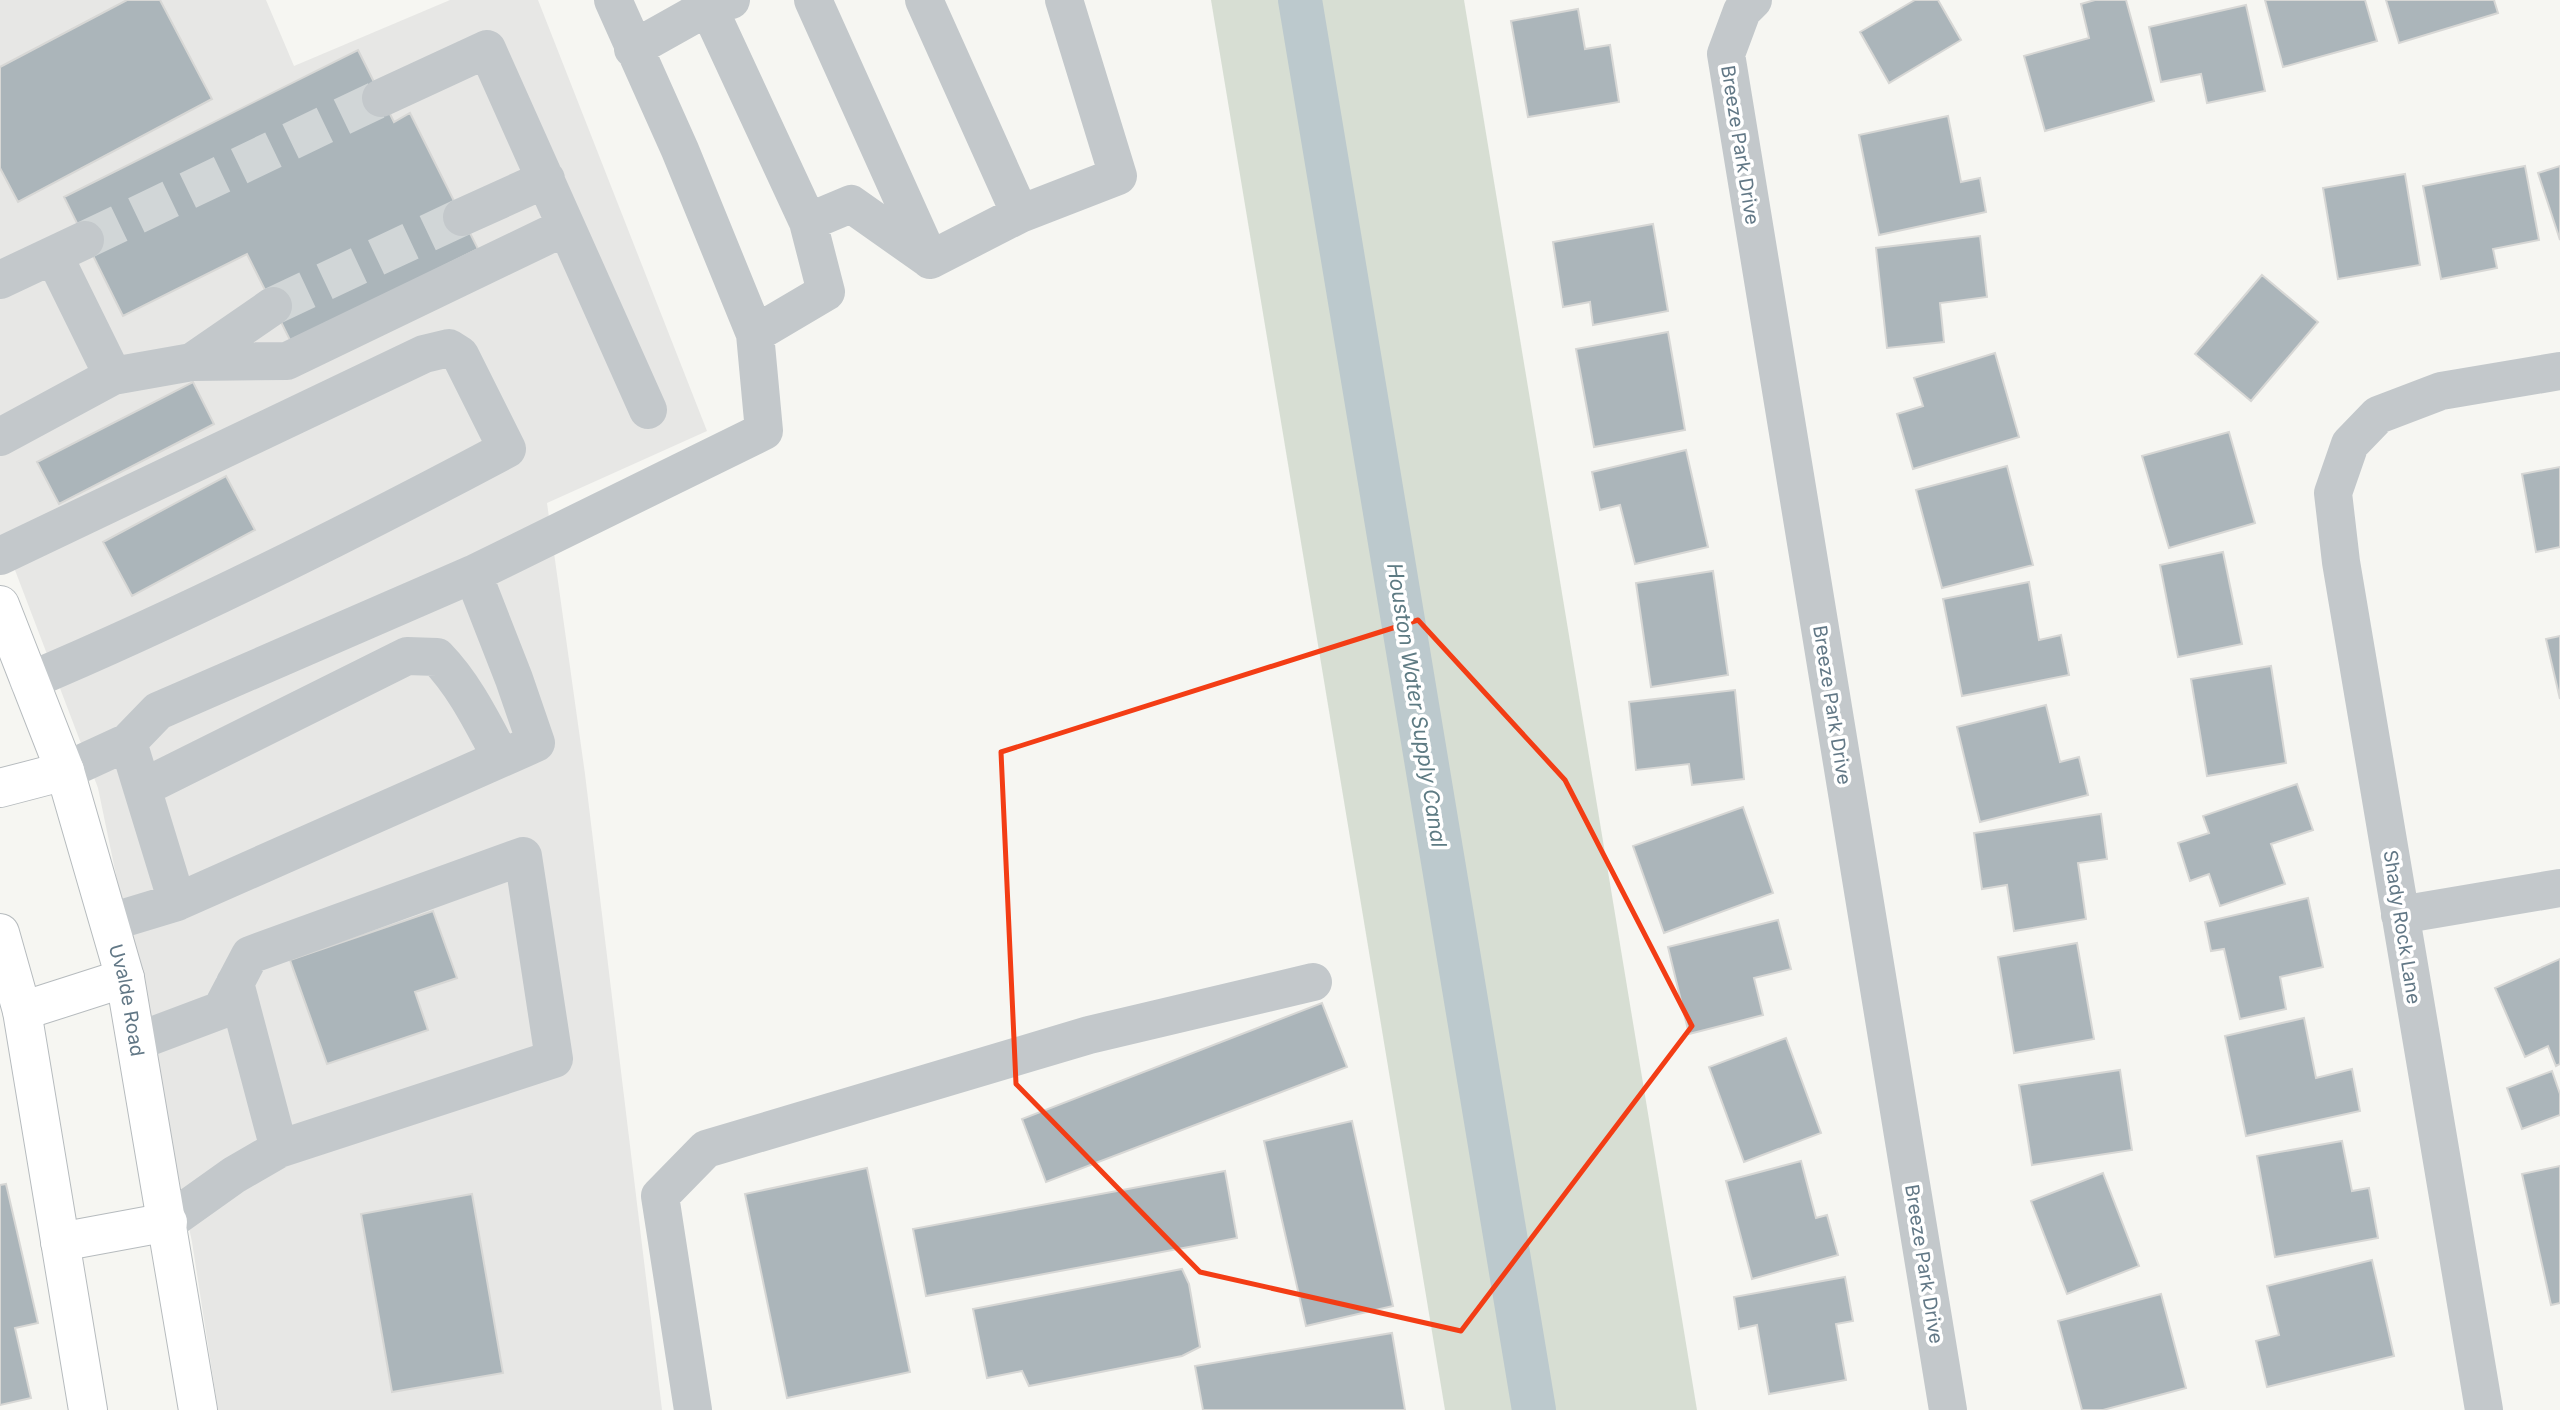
<svg xmlns="http://www.w3.org/2000/svg" width="2560" height="1410" font-family="Inter,sans-serif">
<style>
.built{fill:#e7e7e5}
.green{fill:#d7ded3}
.lines{fill:none;stroke-linecap:round;stroke-linejoin:round}
.canal{stroke:#bcc9cd;stroke-width:44}
.building{fill:#abb5ba;stroke:#d7d7d5;stroke-width:2}
.minor-tunnel{stroke:#d1d6d7;stroke-width:38;stroke-dasharray:38 19;stroke-linecap:butt}
.major-casing{stroke:#b6bbbe;stroke-width:40}
.minor{stroke:#c3c8cb;stroke-width:38}
.major{stroke:#fff;stroke-width:38}
.marked{fill:none;stroke:#f33d15;stroke-width:5;stroke-linejoin:round}
.labels{text-anchor:middle;dominant-baseline:central;stroke-width:7;stroke-linejoin:round;paint-order:stroke}
.street-label{font-size:19px;fill:#627886;stroke:#fff}
.water-label{font-size:21px;font-style:italic;fill:#5e7b83;stroke:#fff}
</style>
<rect width="100%" height="100%" fill="#f6f6f2"/>
<path class="built" d="M0 0H266L294 66 450 0H538L707 431 547 503 585 774 662 1410H218L192 1242 98 788 10 557 0 540Z"/>
<path class="green" d="M1211 0H1464L1697 1410H1445Z"/>
<g class="lines">
<path class="canal" d="M1300 0 1534 1410"/>
</g>
<path class="building" d="M127 0H160L212 99 18 202 0 168V67Z
M1915 0H1938L1961 40 1889 83 1860 32Z
M2095 0H2126L2154 101 2045 131 2024 56 2089 38 2081 4Z
M2265 0H2365L2377 41 2283 67Z
M2386 0H2494L2498 13 2399 43Z
M2246 5 2265 91 2207 103 2201 74 2161 82 2149 27Z
M1578 9 1585 49 1610 45 1619 102 1528 117 1511 21Z
M358 50 394 122 410 113 478 249 291 342 247 254 123 316 64 197Z
M1948 116 1961 182 1980 178 1986 212 1879 235 1859 135Z
M2525 166 2539 240 2493 249 2497 268 2441 279 2423 186Z
M2560 166V240L2538 173Z
M2405 174 2420 265 2338 279 2323 188Z
M1653 224 1668 311 1593 325 1590 302 1563 307 1553 242Z
M1980 236 1987 297 1940 303 1944 342 1887 348 1876 248Z
M2262 275 2318 322 2251 401 2195 354Z
M1668 332 1685 430 1594 447 1576 349Z
M1995 353 2019 437 1913 469 1897 414 1923 406 1914 378Z
M193 382 214 424 59 504 37 462Z
M2229 432 2255 523 2169 548 2142 456Z
M1686 450 1708 547 1635 564 1620 505 1600 510 1592 472Z
M2007 466 2033 565 1942 588 1916 490Z
M2560 467V547L2536 552 2522 474Z
M226 476 255 530 132 596 103 542Z
M2223 552 2242 644 2178 657 2160 565Z
M1713 571 1728 675 1651 687 1636 583Z
M2029 582 2039 640 2061 635 2069 675 1962 696 1943 599Z
M2560 636V699L2546 639Z
M2271 666 2286 763 2207 776 2191 679Z
M1735 690 1744 779 1692 785 1689 764 1636 770 1629 702Z
M2046 705 2060 762 2079 757 2088 795 1980 822 1957 727Z
M2297 784 2313 830 2271 844 2285 884 2220 906 2209 874 2190 881 2178 843 2209 833 2203 816Z
M1743 807 1773 893 1664 933 1633 846Z
M2101 814 2107 859 2078 863 2086 919 2014 931 2007 885 1982 889 1974 833Z
M2308 898 2323 967 2280 977 2286 1009 2240 1019 2224 949 2211 951 2205 922Z
M433 911 457 978 415 992 428 1030 327 1064 290 960Z
M1778 920 1791 969 1754 978 1763 1015 1689 1034 1668 947Z
M2077 943 2094 1039 2014 1053 1998 957Z
M2560 959V1064L2556 1066 2548 1046 2525 1057 2495 988Z
M1322 1003 1347 1067 1046 1182 1022 1119Z
M2304 1018 2316 1078 2352 1069 2360 1111 2246 1136 2225 1036Z
M1786 1038 1821 1133 1744 1162 1709 1067Z
M2120 1070 2132 1150 2032 1165 2019 1085Z
M2552 1071 2560 1094V1115L2522 1129 2507 1088Z
M1352 1121 1393 1306 1306 1326 1264 1141Z
M2342 1141 2352 1191 2369 1188 2378 1238 2275 1257 2257 1156Z
M1801 1161 1816 1218 1827 1215 1838 1255 1752 1279 1726 1181Z
M2560 1166V1303L2551 1305 2522 1174Z
M867 1168 910 1372 787 1398 745 1194Z
M1225 1171 1237 1238 926 1296 913 1229Z
M2103 1173 2139 1266 2067 1294 2031 1201Z
M6 1184 38 1323 15 1328 31 1398 0 1405V1185Z
M472 1194 503 1373 392 1392 361 1214Z
M2372 1260 2394 1356 2267 1387 2256 1341 2279 1335 2267 1286Z
M1182 1269 1189 1284 1200 1347 1182 1356 1029 1386 1022 1371 987 1378 973 1309Z
M1845 1277 1853 1321 1836 1324 1846 1380 1769 1394 1757 1325 1739 1329 1734 1297Z
M2161 1294 2186 1388 2103 1410H2082L2058 1321Z
M1392 1333 1405 1410H1203L1195 1366Z"/>
<g class="lines">
<path class="minor-tunnel" d="M85 240 381 98
M273 306 462 217"/>
<g class="major-casing">
<g id="major">
<path id="s1" d="M0 605 65 771 125 978 198 1410"/>
<path d="M0 788 65 771"/>
<path d="M0 933 22 1011 88 1410"/>
<path d="M22 1011 125 978"/>
<path d="M60 1242 168 1222"/>
</g>
</g>
<path class="minor" d="M705 0 808 222 826 292 755 334
M813 0 930 260
M924 0 1020 214
M1753 0 1742 11 1726 54 1948 1410
M633 49 708 7 731 0
M381 98 487 49 648 410
M462 217 546 179
M808 222 851 204 929 259
M54 256 113 376
M930 260 1020 214 1118 176 1064 0
M0 280 85 240
M192 362 273 306
M0 437 113 376 192 362 287 361 565 227
M0 556 424 354 449 348 460 355 507 449C351 532 192 612 29 681
M128 742 177 902 536 743 514 679 473 574
M65 771 128 742 158 711 473 574 764 431 755 334 680 150 613 0
M142 788 407 656 437 657C465 686 482 722 501 757
M2400 915 2560 888
M111 922 177 902
M235 983 279 1149
M136 1042 221 1010 250 955 523 856 554 1059 279 1149 234 1175 168 1222
M693 1410 660 1196 706 1149 1089 1035 1313 982
M2484 1410 2341 562 2333 493 2350 444 2378 415 2441 391 2560 371"/>
<use href="#major" class="major"/>
</g>
<path class="marked" d="M1418 620 1565 780 1692 1026 1461 1331 1200 1272 1016 1084 1001 752Z"/>
<g class="labels">
<g class="street-label">
<text transform="translate(1740 145) rotate(81)">Breeze Park Drive</text>
<text transform="translate(1832 705) rotate(81)">Breeze Park Drive</text>
<text transform="translate(2402 927) rotate(81)">Shady Rock Lane</text>
<text stroke="none"><textPath href="#s1" startOffset="416">Uvalde Road</textPath></text>
<text transform="translate(1924 1264) rotate(81)">Breeze Park Drive</text>
</g>
<g class="water-label">
<text transform="translate(1417 705) rotate(81)">Houston Water Supply Canal</text>
</g>
</g>
</svg>
